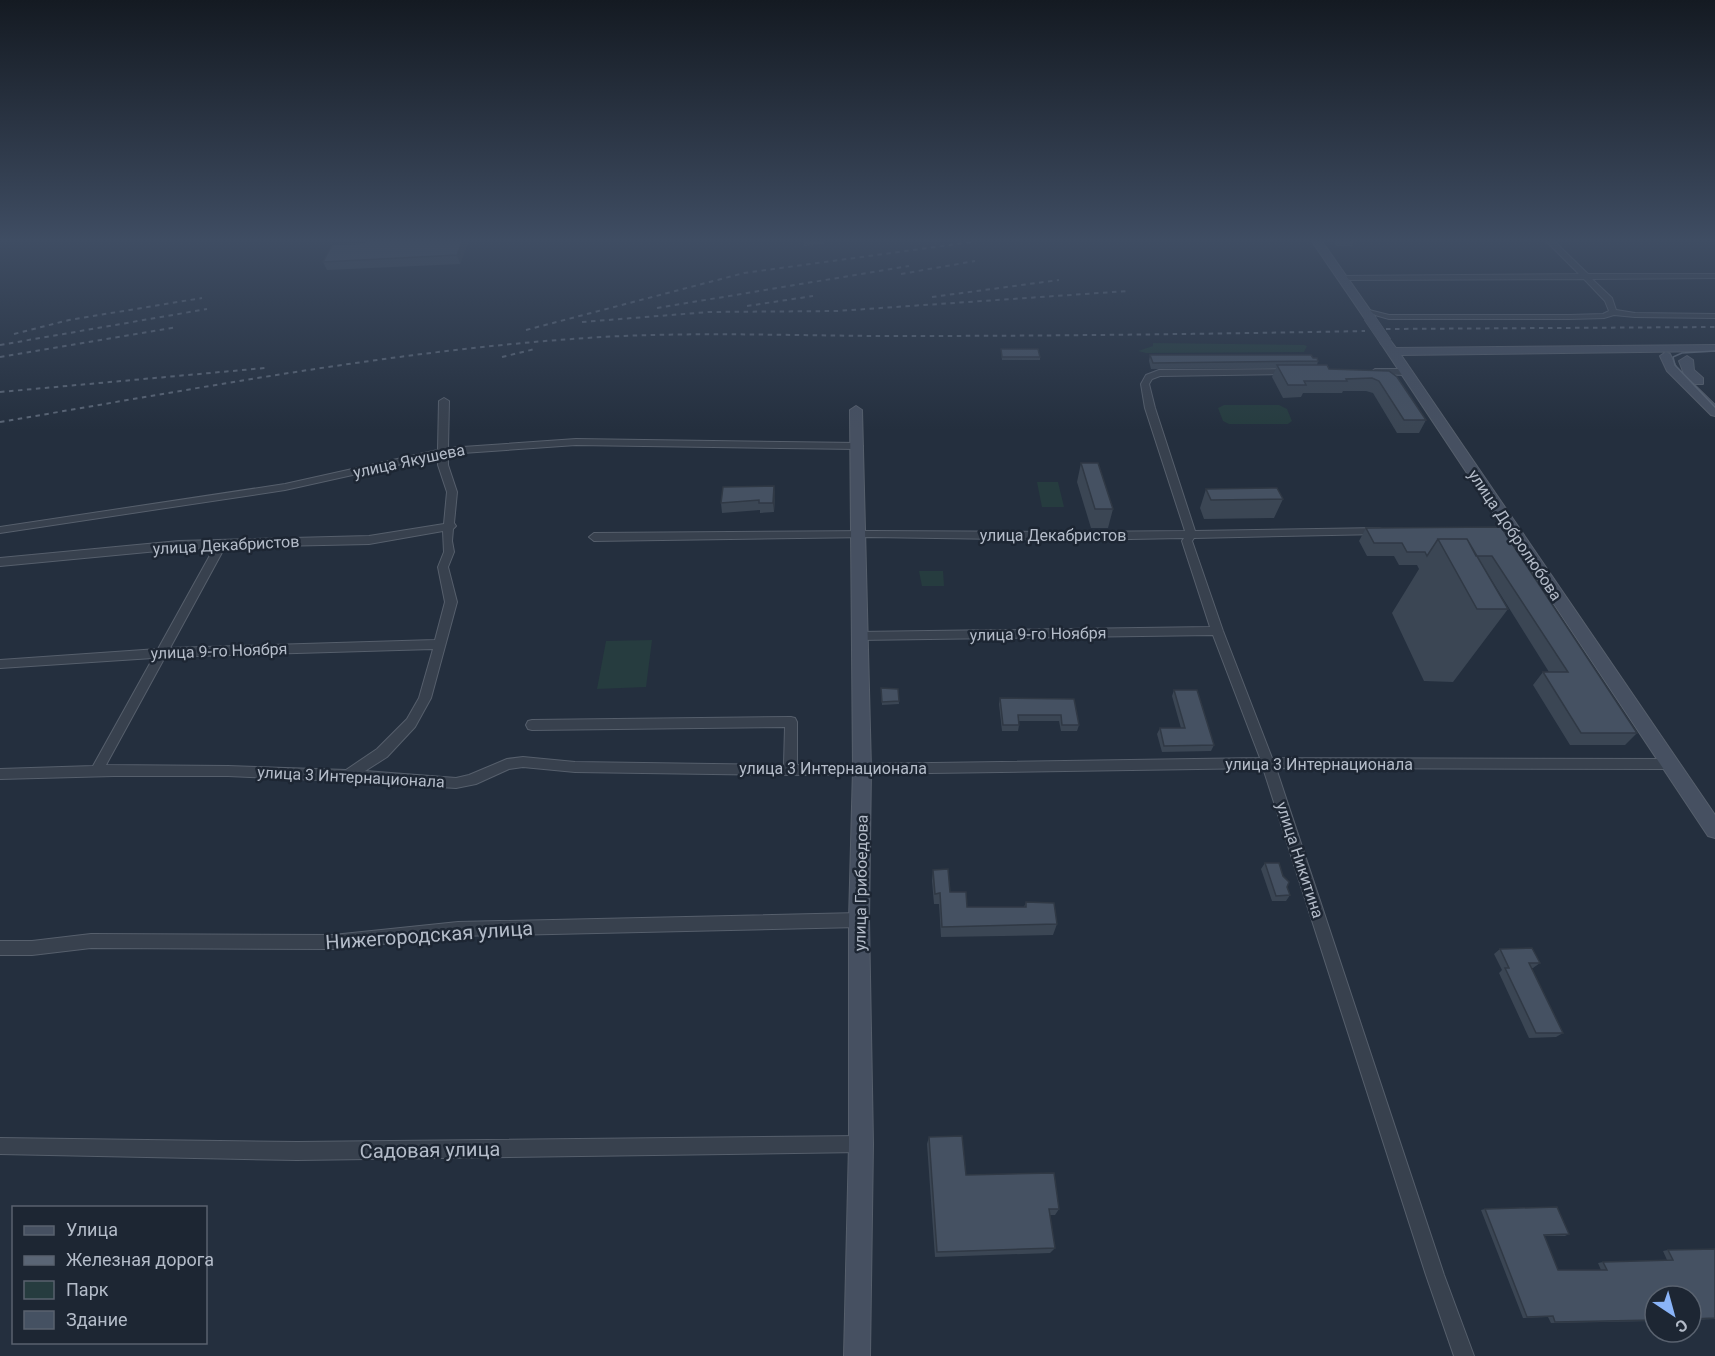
<svg xmlns="http://www.w3.org/2000/svg" width="1715" height="1356" font-family="Roboto,sans-serif">
<style>
.green{fill:#263c3f}
.lines{fill:none;stroke-linecap:round;stroke-linejoin:round}
.street-casing{stroke:#565f6c;stroke-width:2}
.secondary-casing{stroke:#565f6c;stroke-width:2}
.street{fill:#38414e;fill-rule:evenodd}
.secondary{fill:#465061;fill-rule:evenodd}
.tram{stroke:#5a6575;stroke-width:1.5}
.rail{stroke:#5a6575;stroke-width:2;stroke-dasharray:4.5 4.5;stroke-linecap:butt}
.secondary-bridge-casing{stroke:#565f6c;stroke-width:12;stroke-linecap:butt}
.secondary-bridge{stroke:#465061;stroke-width:11}
.wall{fill:#3b4654}
.shaded-wall{fill:#303945}
.building{fill:#455162;stroke:#303945;stroke-width:1.5}
.labels{text-anchor:middle;dominant-baseline:central;stroke-width:5;stroke-linejoin:round;paint-order:stroke}
.street-label{font-size:16px;fill:#b4bcc9;stroke:#1d2633}
.near-street-label{font-size:20px;fill:#b4bcc9;stroke:#1d2633}
</style>
<rect width="100%" height="100%" fill="#242f3e"/>
<path class="green" d="M1153 343 1304 345 1307 346 1304 352 1146 353 1138 351 1153 346Z
M1224 405H1279L1287 409 1292 421 1288 424H1229L1223 421 1218 408Z
M1037 482H1058L1064 507H1042Z
M919 571H943L944 586H922Z
M652 640 646 687 597 689 606 641Z"/>
<g class="lines">
<g class="street-casing">
<path id="street" d="M1545 240H1553L1588 274H1715V278L1592 279 1612 298 1616 310 1635 313 1715 314V318L1635 317 1614 315 1604 318 1570 319H1389L1361 311 1365 309 1389 315H1570L1603 314 1609 311 1605 301 1584 279 1342 280 1338 278 1342 276 1579 274Z
M1289 369 1293 372 1292 374 1160 376 1152 379 1149 384 1155 408 1195 531 1380 528 1385 531 1380 534 1194 538 1192 541 1223 631 1272 758 1670 759 1675 760 1676 764 1675 768 1670 769 1276 768 1444 1275 1474 1356H1454L1426 1275 1263 768 790 775 575 772 523 767 509 769 476 784 456 788 342 781 228 776H114L0 779V769L93 766 153 658 0 668V660L158 649 214 548 179 549 0 566V558L179 541 369 536 444 524 447 492 438 465V456L285 490 0 533V527L285 484 438 450 439 401 444 398 449 401 448 448 576 439 858 443 863 446 858 449 576 445 448 454V465L457 492 454 523 456 526 453 529 452 541 454 552 448 567 457 602 431 698 415 727 387 757 365 771 456 778 469 775 507 759 523 757 575 762 784 765 785 727 532 730 528 729 526 725 528 721 532 720 791 717 795 718 797 722V765L1260 758 1213 635 858 640 852 636 858 632 1210 627 1182 541 1184 538 1076 540 871 537 594 541 589 537 594 533 871 531 1076 532 1185 531 1145 408 1141 384 1146 375 1159 370ZM443 531 444 552 438 567 445 602 435 640 170 648 225 547 369 544ZM433 649 419 698 407 719 377 749 346 770 228 766 106 765 165 657Z
M1375 369H1406L1410 372 1406 375 1372 374 1371 372Z
M859 913 864 915 866 920 864 925 859 927 458 936 333 949 91 948 32 955H0V941H32L91 934 333 935 458 922Z
M861 1136 867 1138 869 1144 867 1150 861 1152 297 1160 0 1154V1138L297 1142Z"/>
</g>
<g class="secondary-casing">
<path id="secondary" d="M1311 240H1321L1375 317 1373 319H1365Z
M1386 339 1390 340 1396 348 1715 345V351L1401 355 1715 815V838L1708 836 1380 342Z
M1666 352 1670 354 1676 367 1715 405V416L1711 415 1667 371 1660 356Z
M1687 356 1693 360 1694 370 1703 378V384H1695L1684 374 1679 361Z
M856 406 862 410 871 769 869 920 873 1144 870 1356H844L849 1144V920L853 769 850 410Z"/>
</g>
<use href="#street" class="street"/>
<use href="#secondary" class="secondary"/>
<path class="tram" d="M1715 351 1682 353 1673 357 1675 365 1715 407"/>
<path class="rail" d="M901 274 975 261
M932 297 1059 280
M747 306 813 296
M657 308 909 266
M582 322 709 312 837 311 1128 291
M1386 329 1715 327
M526 330 744 273 972 242
M14 334 69 320 202 298
M0 345 207 309
M0 357 177 327
M502 357 535 349
M0 392 265 368
M0 422C195 389 389 351 586 338 690 331 793 336 896 336 1053 336 1209 334 1365 331"/>
<g class="secondary-bridge-casing">
<path id="secondary-bridge" d="M1369 317 1386 342"/>
</g>
<use href="#secondary-bridge" class="secondary-bridge"/>
</g>
<path class="wall" d="M469 240 460 264 327 270 323 262Z
M804 240H824V244L804 246Z
M1333 240H1354L1352 246H1337Z
M1001 349 1040 357V360H1002Z
M1150 355 1313 358 1318 361 1317 365 1329 369 1389 371 1426 420 1419 433H1397L1373 393 1366 391H1343L1342 393H1303L1301 397 1283 398 1272 377 1276 368 1151 369 1149 361Z
M1081 463 1113 509 1108 528H1091L1077 482Z
M774 486 775 496 774 512 760 513V510L722 513 721 503Z
M1206 489 1283 499 1274 518 1204 519 1200 508Z
M1501 527 1637 733 1625 745H1570L1533 685 1543 672H1549L1484 568 1508 609 1453 682 1424 681 1392 613 1419 569 1417 565H1399L1394 556H1367L1359 541 1366 528Z
M881 688 898 689 899 704 882 705Z
M1174 690 1214 745 1211 751 1162 752 1157 734 1160 728H1181L1172 696Z
M1000 698 1074 699 1079 725 1077 731H1061L1059 721H1019V725L1018 731H1002L999 704Z
M1265 863 1283 876 1290 895 1286 901H1272L1261 869Z
M933 870 950 892 967 907H1024L1026 902 1057 924 1053 935 941 937 939 904H934L932 881Z
M1500 949 1540 963 1533 968H1531L1563 1033 1556 1037 1529 1038 1499 973 1502 970 1494 954Z
M929 1137 966 1175 1059 1209 1055 1215H1050L1055 1248 1050 1253 935 1257 927 1144Z
M1485 1209 1569 1234 1565 1236H1544L1558 1270H1601L1598 1263 1603 1262 1667 1260 1663 1251 1668 1250 1715 1249V1319L1691 1320V1296H1655V1321L1551 1323 1548 1317 1523 1318 1481 1210Z"/>
<path class="shaded-wall" d="M463 240H469L460 264 457 255Z
M774 486 775 496 774 512 773 503Z"/>
<path class="building" d="M366 240H463L457 255 323 262 332 245 364 243Z
M1001 349H1038L1040 357H1002Z
M1150 355H1311L1313 358H1317L1318 361 1153 363Z
M1277 365H1327L1329 369 1389 371 1397 377 1426 420H1404L1379 381 1372 378 1346 379 1347 381H1304L1306 385H1288Z
M1081 463H1098L1113 509H1095Z
M774 486 773 503H759V500L721 503 723 487Z
M1277 488 1283 499 1211 500 1206 489Z
M1501 527 1637 733H1581L1543 672H1568L1492 556H1476L1467 539H1438L1427 556 1425 552H1407L1402 543H1374L1366 528Z
M1438 539H1467L1508 609H1477Z
M881 688 898 689 899 701 882 702Z
M1174 690H1197L1214 745 1164 746 1160 728H1185Z
M1000 698 1074 699 1079 725H1062L1061 715H1018L1019 725H1003Z
M1265 863H1279L1283 876 1289 882 1287 887 1290 895 1276 896Z
M948 869 950 892H966L967 907H1026V902L1054 903 1057 924 942 927 940 893 935 894 933 870Z
M1532 948 1540 963H1529L1563 1033H1536L1505 968H1509L1500 949Z
M962 1136 966 1175 1054 1173 1059 1209H1049L1055 1248 937 1252 929 1137Z
M1557 1207 1569 1234 1544 1235 1558 1270H1607L1603 1262 1673 1260 1668 1250 1715 1249V1318L1691 1319V1296H1655V1320L1555 1322 1553 1316 1527 1317 1485 1209Z"/>
<linearGradient id="sky" x2="0" y2="1"><stop stop-color="#141a22"/><stop offset="0.56" stop-color="#3f4d63"/><stop offset="1" stop-color="#3f4d63" stop-opacity="0"/></linearGradient>
<rect width="1715" height="430" fill="url(#sky)"/>
<g class="labels">
<g class="street-label">
<text transform="translate(409 461) rotate(-12)">улица Якушева</text>
<text x="1053" y="535">улица Декабристов</text>
<text transform="translate(1515 535) rotate(56)">улица Добролюбова</text>
<text transform="translate(226 545) rotate(-3)">улица Декабристов</text>
<text transform="translate(1038 634) rotate(-1)">улица 9-го Ноября</text>
<text transform="translate(219 651) rotate(-2)">улица 9-го Ноября</text>
<text x="1319" y="764">улица 3 Интернационала</text>
<text x="833" y="768">улица 3 Интернационала</text>
<text transform="translate(351 777) rotate(3)">улица 3 Интернационала</text>
<text transform="translate(1300 860) rotate(72)">улица Никитина</text>
<text transform="translate(861 883) rotate(-89)">улица Грибоедова</text>
</g>
<g class="near-street-label">
<text transform="translate(429 935) rotate(-4)">Нижегородская улица</text>
<text transform="translate(430 1150) rotate(-1)">Садовая улица</text>
</g>
</g>
<rect x="12" y="1206" width="195" height="138" fill="#1d2633" stroke="#59626f" stroke-width="1.5"/>
<rect x="24" y="1226" width="30" height="9" fill="#465061" stroke="#59626f" stroke-width="1.5"/>
<text x="66" y="1236" font-size="18" fill="#b4bcc9">Улица</text>
<rect x="24" y="1256" width="30" height="9" fill="#5a6575" stroke="#59626f" stroke-width="1.5"/>
<text x="66" y="1266" font-size="18" fill="#b4bcc9">Железная дорога</text>
<rect x="24" y="1281" width="30" height="18" fill="#263c3f" stroke="#59626f" stroke-width="1.5"/>
<text x="66" y="1296" font-size="18" fill="#b4bcc9">Парк</text>
<rect x="24" y="1311" width="30" height="18" fill="#455162" stroke="#59626f" stroke-width="1.5"/>
<text x="66" y="1326" font-size="18" fill="#b4bcc9">Здание</text>
<g transform="translate(1673 1314) rotate(144)"><circle r="28" fill="#1d2633" stroke="#59626f" stroke-width="1.5"/>
<path d="M0-4.5L10 22L0 15L-10 22Z" fill="#8ab4f8"/>
<text y="-9" font-size="16" font-weight="bold" text-anchor="middle" fill="#b4bcc9">С</text>
</g>
</svg>
